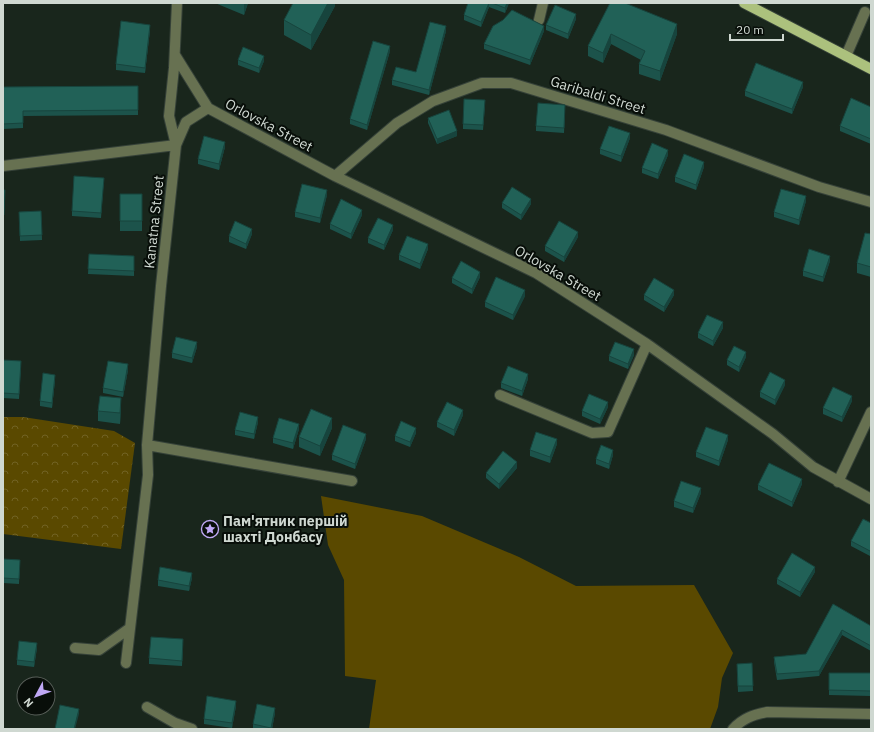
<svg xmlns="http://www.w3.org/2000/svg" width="874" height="732" font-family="'IBM Plex Sans',sans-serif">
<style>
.green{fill:#5a4900}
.forest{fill:url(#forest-crowns)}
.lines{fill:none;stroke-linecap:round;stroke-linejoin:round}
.minor-casing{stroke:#364239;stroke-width:12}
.major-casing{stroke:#364239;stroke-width:12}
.minor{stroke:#677151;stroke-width:10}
.major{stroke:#acc17d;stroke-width:10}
.wall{fill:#1c534b}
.shaded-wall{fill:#17443d}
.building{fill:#216157;stroke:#17443d}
.labels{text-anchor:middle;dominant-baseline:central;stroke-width:4;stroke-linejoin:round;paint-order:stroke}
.street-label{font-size:14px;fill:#cfd8d1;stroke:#080e09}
.poi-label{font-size:14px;font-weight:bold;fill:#cfd8d1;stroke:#080e09;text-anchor:start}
</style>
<defs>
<pattern id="forest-crowns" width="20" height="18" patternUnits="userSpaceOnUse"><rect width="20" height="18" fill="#5a4900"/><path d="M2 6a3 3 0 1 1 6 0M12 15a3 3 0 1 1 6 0" fill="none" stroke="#716224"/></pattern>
</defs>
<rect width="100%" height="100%" fill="#19261c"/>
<path class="green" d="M321 496 422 516 519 557 576 586 694 585 733 653 722 678 718 707 710 729H369L376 680 345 676 344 580 328 545Z"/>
<path class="forest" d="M3 417H23L114 431 135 443 121 549 3 534Z"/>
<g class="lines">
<g class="minor-casing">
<path id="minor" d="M539 20 543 3
M175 55 208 108
M846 56 865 12
M3 166 176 145 186 122 208 108 335 176 536 273 647 344 773 434 813 467 871 499
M335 176 397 123 433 101 482 83H511L666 130 819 187 871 202
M500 395 592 433 608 432 647 344
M147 445 352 481
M838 482 871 412
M75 648 99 650 130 628
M126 663 148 475 147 445 161 286 176 145 169 116 174 68 177 3
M147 707 175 723 192 729
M733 729C743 718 753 715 767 712L871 714"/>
</g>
<g class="major-casing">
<path id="major" d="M744 3 871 69"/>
</g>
<use href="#minor" class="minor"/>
<use href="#major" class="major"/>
</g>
<path class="wall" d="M215 3H248L244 15Z
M335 3V6L311 50 284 35V20Z
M468 3H509L505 13 489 7 481 27 464 20V15Z
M610 3 677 34 660 81 639 74V64L641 60 611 44 603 63 588 56V46Z
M576 19 568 39 546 30V25Z
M150 30 145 73 116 70V64Z
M446 31 429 95 392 85V80L416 72Z
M544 31 530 65 484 49V44Z
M390 51 367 130 350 124V119Z
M238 60 264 61 259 73 238 65Z
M138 86V115L23 116V128L3 129V87Z
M803 87 792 114 745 96V91Z
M485 105 483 130 463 129V124Z
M871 107V144L840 131V126Z
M565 110 564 133 536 131V126Z
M428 118 457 136 437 144 428 123Z
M630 138 621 162 600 154V149Z
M225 147 219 170 198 164V159Z
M668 155 658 179 642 173V168Z
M704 167 696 190 675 182V177Z
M104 178 101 218 72 216V211Z
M120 194H142V231H120Z
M327 195 320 223 295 217V212Z
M806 201 799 225 774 217V212Z
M502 203 531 204 521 220 502 208Z
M41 211 42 240 20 241 19 212Z
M362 215 351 239 330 229V224Z
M393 230 384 250 368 243V238Z
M252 234 246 249 229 242V236Z
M871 234V277L857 273V263Z
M578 237 564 262 545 251V246Z
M428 249 420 269 399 260V255Z
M89 254 134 256V276L88 274Z
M830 261 823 282 803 276V271Z
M480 277 472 294 452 283V278Z
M644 295H674L664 312 644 300Z
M525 296 513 320 485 307V302Z
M723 328 713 346 698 338V333Z
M197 347 192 363 172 358V353Z
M634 355 628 369 609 361V356Z
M746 357 739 372 727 365V360Z
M3 360 21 366 19 399 3 398Z
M128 370 123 397 103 393V388Z
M528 379 522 396 501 388V383Z
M55 380 52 408 40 406V401Z
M785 385 775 405 760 397V392Z
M852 401 842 422 823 414V408Z
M608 407 600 424 582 416V411Z
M121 408 120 424 98 421V411Z
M463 415 454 436 437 427V422Z
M258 422 254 439 235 435V430Z
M332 428 320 456 299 447V437Z
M299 429 293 449 273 443V438Z
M416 433 410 447 395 441V436Z
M366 439 355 469 332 460V455Z
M728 440 719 466 696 457V452Z
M557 444 550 463 530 456V450Z
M613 455 609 469 596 464V459Z
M517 468 499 489 486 478V473Z
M802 484 792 507 758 490V485Z
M701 493 693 513 674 507V501Z
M871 523 870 556 851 546V541Z
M3 559 20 560 19 584 3 583Z
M815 572 800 597 777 584V579Z
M192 578 189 591 158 586V580Z
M833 604 871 626V651L842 635 819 676 777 680 774 662V657L806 654Z
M183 644 182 666 149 664V658Z
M37 648 34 667 17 665V660Z
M752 663 753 691 738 692 737 669Z
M829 673H871V696L829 695Z
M236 706 232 728 204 724V719Z
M275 713 272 729H253V724Z"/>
<path class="shaded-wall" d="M244 3H248L244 15Z
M328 3H335V6L311 50V35Z
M489 3V7L481 27V22Z
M507 3H509L505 13V8Z
M576 14V19L568 39V34Z
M677 24V34L660 81V71Z
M150 25V30L145 73V68Z
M446 26V31L429 95V90Z
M544 26V31L530 65V60Z
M611 34V44L603 63V53Z
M390 46V51L367 130V125Z
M264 56V61L259 73V68Z
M803 82V87L792 114V109Z
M457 131V136L437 144V139Z
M630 133V138L621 162V156Z
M225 142V147L219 170V164Z
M668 150V155L658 179V174Z
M704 162V167L696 190V185Z
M327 190V195L320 223V218Z
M806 196V201L799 225V220Z
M531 199V204L521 220V215Z
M362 210V215L351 239V234Z
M393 225V230L384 250V245Z
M252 229V234L246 249V244Z
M578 232V237L564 262V257Z
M428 244V249L420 269V264Z
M830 256V261L823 282V277Z
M480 272V277L472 294V289Z
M525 290V296L513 320V315Z
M674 290V295L664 312V307Z
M723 322V328L713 346V341Z
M197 342V347L192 363V358Z
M634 349V355L628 369V364Z
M746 352V357L739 372V367Z
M128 364V370L123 397V392Z
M528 374V379L522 396V391Z
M55 375V380L52 408V403Z
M785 380V385L775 405V400Z
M852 396V401L842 422V417Z
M121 398V408L120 424V413Z
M608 402V407L600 424V419Z
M463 410V415L454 436V430Z
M258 417V422L254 439V434Z
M332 418V428L320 456V446Z
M299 424V429L293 449V443Z
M416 428V433L410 447V442Z
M366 434V439L355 469V464Z
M728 435V440L719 466V461Z
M557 439V444L550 463V457Z
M613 450V455L609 469V464Z
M517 462V468L499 489V484Z
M802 479V484L792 507V502Z
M701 488V493L693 513V508Z
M815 567V572L800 597V592Z
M192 573V578L189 591V586Z
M842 630V635L819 676V671Z
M37 643V648L34 667V662Z
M236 701V706L232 728V723Z
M275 708V713L272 729H271Z
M79 709V714L75 729H74Z"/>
<path class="building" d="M293 3H328L311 35 284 20Z
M468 3H489L481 22 464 15Z
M492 3H507L505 8Z
M610 3H625L677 24 660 71 639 64 645 51 611 34 603 53 588 46Z
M555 5 576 14 568 34 546 25Z
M512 10 544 26 530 60 484 44 493 26 503 20Z
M121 21 150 25 145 68 116 64Z
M430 22 446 26 429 90 392 80 396 67 416 72Z
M373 41 390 46 367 125 350 119Z
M243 47 264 56 259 68 238 60Z
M756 63 803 82 792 109 745 91Z
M138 86V110L23 111V123L3 124V87Z
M851 98 871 107V139L840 126Z
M464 99 485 100 483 125 463 124Z
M538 103 565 105 564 128 536 126Z
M449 110 457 131 437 139 428 118Z
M609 126 630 133 621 156 600 149Z
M204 136 225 142 219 164 198 159Z
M652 143 668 150 658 174 642 168Z
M684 154 704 162 696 185 675 177Z
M74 176 104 178 101 213 72 211Z
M302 184 327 190 320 218 295 212Z
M512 187 531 199 521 215 502 203Z
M781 189 806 196 799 220 774 212Z
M3 190H5L4 215H3Z
M120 194H142V221H120Z
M341 199 362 210 351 234 330 224Z
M41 211 42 235 20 236 19 212Z
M378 218 393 225 384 245 368 238Z
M235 221 252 229 246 244 229 236Z
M559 221 578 232 564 257 545 246Z
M865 233 871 234V267L857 263Z
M407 236 428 244 420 264 399 255Z
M809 249 830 256 823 277 803 271Z
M89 254 134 256V271L88 269Z
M461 261 480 272 472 289 452 278Z
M496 277 525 290 513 315 485 302Z
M654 278 674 290 664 307 644 295Z
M707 315 723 322 713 341 698 333Z
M176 337 197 342 192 358 172 353Z
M615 342 634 349 628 364 609 356Z
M734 346 746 352 739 367 727 360Z
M3 360 21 361 19 394 3 393Z
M108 361 128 364 123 392 103 388Z
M508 366 528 374 522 391 501 383Z
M770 372 785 380 775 400 760 392Z
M43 373 55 375 52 403 40 401Z
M833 387 852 396 842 417 823 408Z
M589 394 608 402 600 419 582 411Z
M100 396 121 398 120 413 98 411Z
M447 402 463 410 454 430 437 422Z
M311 409 332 418 320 446 299 437Z
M240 412 258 417 254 434 235 430Z
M279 418 299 424 293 443 273 438Z
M401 421 416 428 410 442 395 436Z
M343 425 366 434 355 464 332 455Z
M706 427 728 435 719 461 696 452Z
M536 432 557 439 550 457 530 450Z
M601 445 613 450 609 464 596 459Z
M503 451 517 462 499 484 486 473Z
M769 463 802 479 792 502 758 485Z
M681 481 701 488 693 508 674 501Z
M863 519 871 523V550L870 551 851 541Z
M792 553 815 567 800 592 777 579Z
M3 559 20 560 19 579 3 578Z
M160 567 192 573 189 586 158 580Z
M833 604 871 626V646L842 630 819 671 777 674 774 657 806 654Z
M151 637 183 639 182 661 149 658Z
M19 641 37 643 34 662 17 660Z
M752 663 753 686H738L737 664Z
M829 673H871V691L829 690Z
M207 696 236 701 232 723 204 719Z
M257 704 275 708 271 728 253 724Z
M60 705 79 709 74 729H55Z"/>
<defs>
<g id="sight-ring" transform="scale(0.9)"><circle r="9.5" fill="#080e09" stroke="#bfa8f4" stroke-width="1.5"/><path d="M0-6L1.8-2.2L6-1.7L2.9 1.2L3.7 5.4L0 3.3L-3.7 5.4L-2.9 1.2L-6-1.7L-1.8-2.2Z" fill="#bfa8f4"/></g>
</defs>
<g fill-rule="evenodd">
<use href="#sight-ring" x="210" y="529"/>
</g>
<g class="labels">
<g class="street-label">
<text transform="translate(598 95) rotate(17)">Garibaldi Street</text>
<text transform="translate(269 125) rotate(28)">Orlovska Street</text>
<text transform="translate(154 222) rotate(-84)">Kanatna Street</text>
<text transform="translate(558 273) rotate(30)">Orlovska Street</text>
</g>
<g class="poi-label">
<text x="223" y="521">Пам'ятник першій<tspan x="223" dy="16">шахті Донбасу</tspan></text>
</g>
</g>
<rect width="874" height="732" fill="none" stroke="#cfd8d1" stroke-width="8"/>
<g transform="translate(36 696) rotate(229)"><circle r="19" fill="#080e09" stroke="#585f59"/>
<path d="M0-3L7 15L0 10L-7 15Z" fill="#bfa8f4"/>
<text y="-6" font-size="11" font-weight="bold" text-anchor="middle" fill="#cfd8d1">N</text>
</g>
<path d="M730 34v6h53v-6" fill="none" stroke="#cfd8d1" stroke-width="2"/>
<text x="736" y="34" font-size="12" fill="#cfd8d1" stroke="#080e09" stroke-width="3" paint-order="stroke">20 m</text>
</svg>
